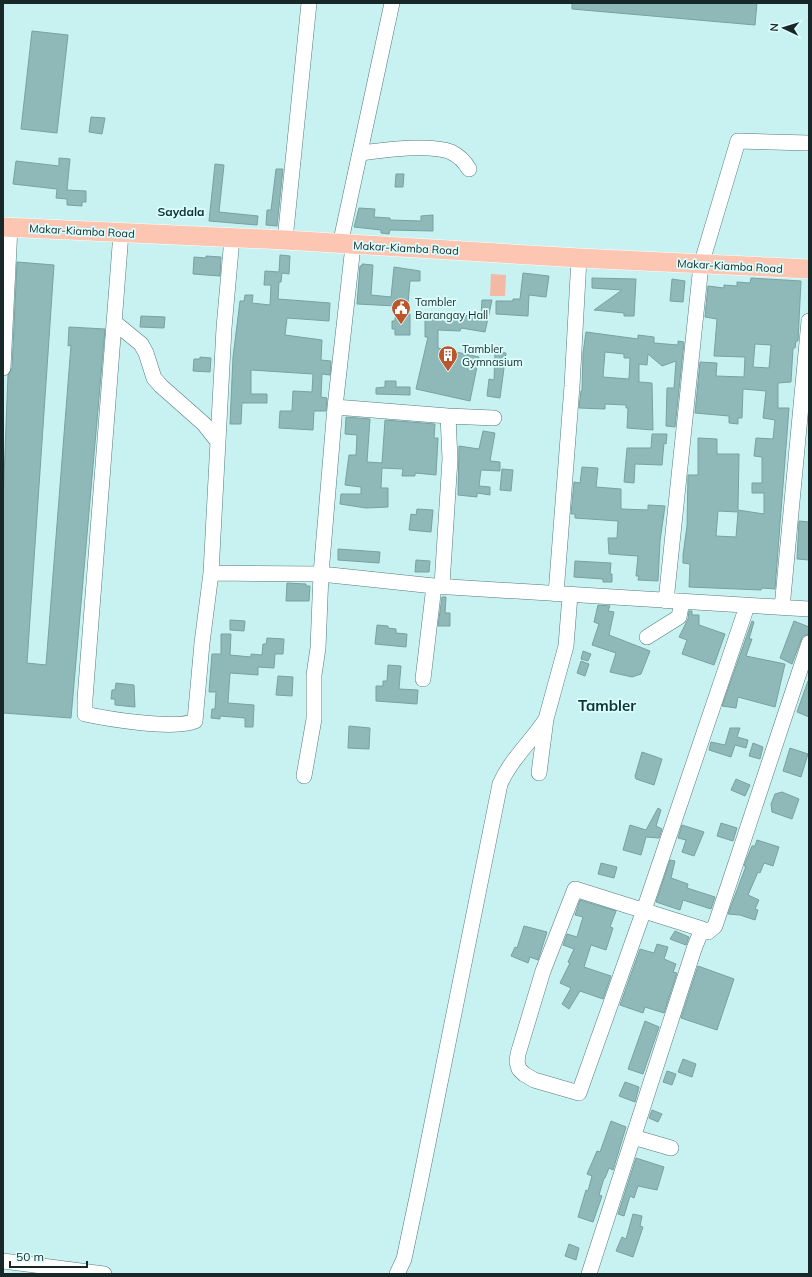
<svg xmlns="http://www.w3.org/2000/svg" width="812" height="1277" font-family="Mulish,sans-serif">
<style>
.green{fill:#f3b9a4}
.building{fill:#8fb8b8;stroke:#79a1a1;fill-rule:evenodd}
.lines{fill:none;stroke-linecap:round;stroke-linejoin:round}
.minor-casing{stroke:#547b7b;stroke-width:16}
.major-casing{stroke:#fff;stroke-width:20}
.minor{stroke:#fff;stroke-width:15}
.major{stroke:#fcc6b2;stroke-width:19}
.labels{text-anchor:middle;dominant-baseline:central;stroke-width:3.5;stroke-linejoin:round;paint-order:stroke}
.street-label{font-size:11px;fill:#182828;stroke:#dcfefd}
.poi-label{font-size:11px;fill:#182828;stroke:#dcfefd;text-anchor:start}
.neighbourhood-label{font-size:12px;font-weight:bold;fill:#0d3535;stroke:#dcfefd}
.district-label{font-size:15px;font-weight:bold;fill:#0d3535;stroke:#dcfefd}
</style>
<rect width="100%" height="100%" fill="#c7f2f1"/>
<path class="green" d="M491 274 506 275 505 296H490Z"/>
<path class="building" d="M572 3H757L755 25 572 9Z
M32 31 68 35 57 133 21 129Z
M91 117 105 118 102 134 89 132Z
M59 158 70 159 67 190 86 191V202H82V206L67 205V199L56 198 57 189 13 184 16 161 59 166Z
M215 164 224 165 219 212 258 216 257 225 209 221Z
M276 169H283L277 226 266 225 267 210H271Z
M396 174H404L403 187H395Z
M359 208 375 209 374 217 390 218V220L421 221V216L433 215V231L390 230 389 234 381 233V230L354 227Z
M280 255 290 256 289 274 282 273 281 282H279L278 299 330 303 329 321 287 318 285 335 322 340 321 360 331 361 330 375 322 374 321 397 327 398 326 411H314L313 430 279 428 280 411H292L293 391 312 392 313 374 251 370V394H267V403H242L241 424H230L233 357 240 301H244L245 295H253L252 303 270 305 271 285H264L265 271 279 272Z
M206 256 221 257 220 276 193 274 194 257 206 258Z
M17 262 54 265 27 663 46 665 71 345 68 346 69 327 105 329 71 718 3 713V503L8 375 12 368Z
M362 264 373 265 371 295 391 297 394 267 420 271V281H410L407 314H410V335H395V329H392V321H395L396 306 357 304 360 266H362Z
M523 273 549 276 546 297 529 295 528 316 496 314V301H513V299H520Z
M592 278 636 279 634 316H624V313L594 310 622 290 592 288Z
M751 278 801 281 798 341H796L795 348H793L791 382 778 383V408H789L775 589 762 588 761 590 689 587 690 564 683 563V555L687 526 688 475H698V438L717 439V454H739L738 510 764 514V493H752V483H762V457L754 456 756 438 773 439 775 420 763 418 766 391 743 389 742 418H738V424L729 423V416L695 413 700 362 717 363 716 376 744 377 745 357 714 356 717 319 705 317 708 286 724 288V285L737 286V282L750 283ZM755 344 771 345 769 368 753 367ZM718 511 738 512 736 537 716 536Z
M672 279 685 281 683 302 670 301Z
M482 300H492L485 332 461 328 460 331 438 330V348L479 357 470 401 416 389 428 337H425V316L450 315 451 314 481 317Z
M141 316 165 317 164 328 140 327Z
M586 332 638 339V335L654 337V343L678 345V341L684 342 675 427 666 426 667 388H674L676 361 662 366 648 354 647 365 639 364V382L652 383 653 430 627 428 628 408H626V405L605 404V409L579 408 581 391H582L583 353ZM605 352 624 354V358H630L629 379 603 377Z
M495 352 506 353 500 398 487 396 489 379 494 380Z
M200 357 211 358 210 372 193 371 194 359H200Z
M385 381H396V387H410V395L376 394V388L385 387Z
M346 417 370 419 367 462 382 463 385 420 435 424 434 438H438L436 475 415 473V476H402L403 469 382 468 381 488H388V507L366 508 340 504 341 494H361V487L345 485 349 455H356L357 435 345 434Z
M483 431 495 433 490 461 500 462V471L481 470 479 486 490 487V495L477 493V497L458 495 459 446 479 449Z
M652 434H667L666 444 664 443 662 465 635 464 634 483 624 482 627 448H651Z
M582 467 598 468 596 487 621 489V509L648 510V505L665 506 660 541 658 581 638 580 639 576H636L638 556 609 554 608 538H617L618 521 575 518V514H571L574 482 580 483Z
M502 469 513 470 511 491 500 490Z
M417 509 433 510 431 532 409 530 411 514 416 515Z
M799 521 809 522V560L797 559Z
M338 549 380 552 379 563 338 560Z
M416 560 430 561 429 572H415Z
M575 561 611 563 610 574H612V582H603V579L574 577Z
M287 583 306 584V586H310L309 601H286Z
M442 597H446L445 613H450V626H438Z
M598 605 610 606 608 611 614 612 609 635 650 651 641 674 632 677 610 672 616 653 592 645 599 624 594 622Z
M689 611H692V615H699V625L725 634 714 665 682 654 687 640 679 637 688 619Z
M230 620 245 621 244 631 230 630Z
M752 621 754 622 749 639H752L746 656 785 664 775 707 738 697 736 708 722 706Z
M794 621 809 627V634L803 636 801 640 792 664 780 658Z
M377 625 388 626V628L396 629V633L407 634 406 647 375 644Z
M221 634H231L230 655 251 657V654L262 655 263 644H266L267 638 284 639 283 654H275L274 668 258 667V675L230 673 228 703 254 705 253 727H245V718L220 716V719L211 718 212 709H215L216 692H209L212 654H221Z
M583 651 591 654 588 661 581 659Z
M581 661 589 664 585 676 577 673Z
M388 665 401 666 399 689 418 690 417 704 376 701V686H383V681H387Z
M278 676 293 677 292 696 276 695Z
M808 681H809V717L797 712Z
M116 683 134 685 135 707 115 705V699H111L112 690H115Z
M349 726 370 728 369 749 348 748Z
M730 728H740L737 737 748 740 746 748 735 745 731 757 709 750 711 742 725 745Z
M753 743 763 747 760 759 749 756Z
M790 748 808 754 801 777 783 771Z
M642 752 662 759 654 785 636 779 635 776Z
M736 779 750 785 745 796 731 790Z
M782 792 799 799 792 819 772 812 771 804 775 794Z
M658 808 661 810 656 826 662 829 659 838 646 837 641 855 623 850 630 825 646 830Z
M721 823 737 828 733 841 717 836Z
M682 825 704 832 694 856 682 852 686 840 678 838Z
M757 840 779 847 773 866 764 863 760 873 758 872 748 895 759 900 755 909 758 910 755 920 740 915 728 914 746 866H744L747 858 752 846H755Z
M670 860 675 861 671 878 688 884 687 888 715 897 711 909 683 900 680 910 656 902Z
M601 863 617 867 614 878 598 874Z
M580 900 616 911 610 927 613 928 606 950 591 945 584 967 611 976 603 999 580 991 569 1009 562 1004 571 988 560 983 570 963 568 962 574 949 563 945 567 934 577 937 583 917 575 915Z
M524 926 547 932 538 960 530 957 528 963 511 956 515 947 517 948Z
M675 931 689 937 686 945 670 939Z
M657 944 668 947 664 959 676 964 673 972 677 973 664 1013 645 1007 643 1013 620 1005 640 949 654 953Z
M698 966 734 979 717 1030 681 1018Z
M645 1021 659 1027 643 1074 628 1069Z
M683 1059 696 1064 692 1077 678 1072Z
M667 1071 676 1074 672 1085 663 1082Z
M625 1082 639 1087 635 1102 619 1096Z
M652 1110 662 1114 658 1122 649 1118Z
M611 1121 626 1127 613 1170 609 1168 605 1178H604L599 1195 602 1196 593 1222 578 1217 586 1190 588 1191 592 1176 587 1174 597 1151 600 1152Z
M636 1158 664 1167 657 1190 638 1186 634 1198 630 1196 624 1216 618 1214Z
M633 1214 642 1216 640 1226 643 1227 633 1257 616 1251 622 1237 626 1239Z
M569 1244 579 1248 576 1260 565 1256Z"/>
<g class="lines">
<g class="minor-casing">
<path id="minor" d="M361 153C382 150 431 144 451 152 459 156 465 162 469 169
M121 233 85 699V714C108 719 175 730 195 721L202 643 211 573 224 328 232 238
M285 240 309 3
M340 245 392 3
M114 322 141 344 146 353 154 378 161 386 204 424 218 442
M3 368 10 227
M335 407 448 416 450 459 442 585
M448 416 494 418
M211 573 321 574 434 586 809 609
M556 594 572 386 579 258
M666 601 701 265 738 141 809 143
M782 608 809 321
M647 637 679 617 682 601
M423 679 434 586
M539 773 546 719 566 646 570 595
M304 776 314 719V675L318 648 321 574 335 407 353 246
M702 929 575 889 543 971 518 1054 517 1062 519 1069 524 1074 534 1080 579 1093 644 910 747 606
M633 1137 671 1148
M3 1261 104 1274
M397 1274 404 1259 420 1183 500 784C511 759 531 742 546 719
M589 1274 694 949 702 929 708 932 715 926 809 643"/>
</g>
<g class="major-casing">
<path id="major" d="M3 227 285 240 579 258 809 269"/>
</g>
<use href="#minor" class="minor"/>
<use href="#major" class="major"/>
</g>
<defs>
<g id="civic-pin" transform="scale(1)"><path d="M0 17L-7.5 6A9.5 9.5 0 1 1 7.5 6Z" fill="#bc552b" stroke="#dcfefd"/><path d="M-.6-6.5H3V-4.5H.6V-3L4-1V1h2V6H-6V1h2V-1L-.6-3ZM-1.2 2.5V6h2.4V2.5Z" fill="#fff"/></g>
<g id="building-pin" transform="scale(1)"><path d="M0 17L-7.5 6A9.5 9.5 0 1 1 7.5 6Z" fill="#bc552b" stroke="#dcfefd"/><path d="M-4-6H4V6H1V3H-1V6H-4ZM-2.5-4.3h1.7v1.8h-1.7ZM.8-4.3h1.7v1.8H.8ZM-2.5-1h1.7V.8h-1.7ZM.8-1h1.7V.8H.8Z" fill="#fff"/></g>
</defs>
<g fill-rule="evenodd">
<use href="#civic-pin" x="401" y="308"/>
<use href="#building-pin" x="448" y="355"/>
</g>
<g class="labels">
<g class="street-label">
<text transform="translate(82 231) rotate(3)">Makar-Kiamba Road</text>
<text transform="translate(406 248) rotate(3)">Makar-Kiamba Road</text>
<text transform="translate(730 266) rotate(3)">Makar-Kiamba Road</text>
</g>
<g class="poi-label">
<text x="415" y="302">Tambler<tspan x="415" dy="13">Barangay Hall</tspan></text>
<text x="462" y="349">Tambler<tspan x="462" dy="13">Gymnasium</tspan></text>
</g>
<g class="neighbourhood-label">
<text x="181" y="211">Saydala</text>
</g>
<g class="district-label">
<text x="607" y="705">Tambler</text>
</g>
</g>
<rect width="812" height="1277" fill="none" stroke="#182828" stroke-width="8"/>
<g transform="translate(784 28) rotate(274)" stroke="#dcfefd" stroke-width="3" paint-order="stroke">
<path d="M0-3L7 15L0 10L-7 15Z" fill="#182828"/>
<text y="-6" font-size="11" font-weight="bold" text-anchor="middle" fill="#182828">N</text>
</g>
<path d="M10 1261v6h77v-6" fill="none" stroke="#182828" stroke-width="2"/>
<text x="16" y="1261" font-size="12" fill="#182828" stroke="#dcfefd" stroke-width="3" paint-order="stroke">50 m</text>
</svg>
